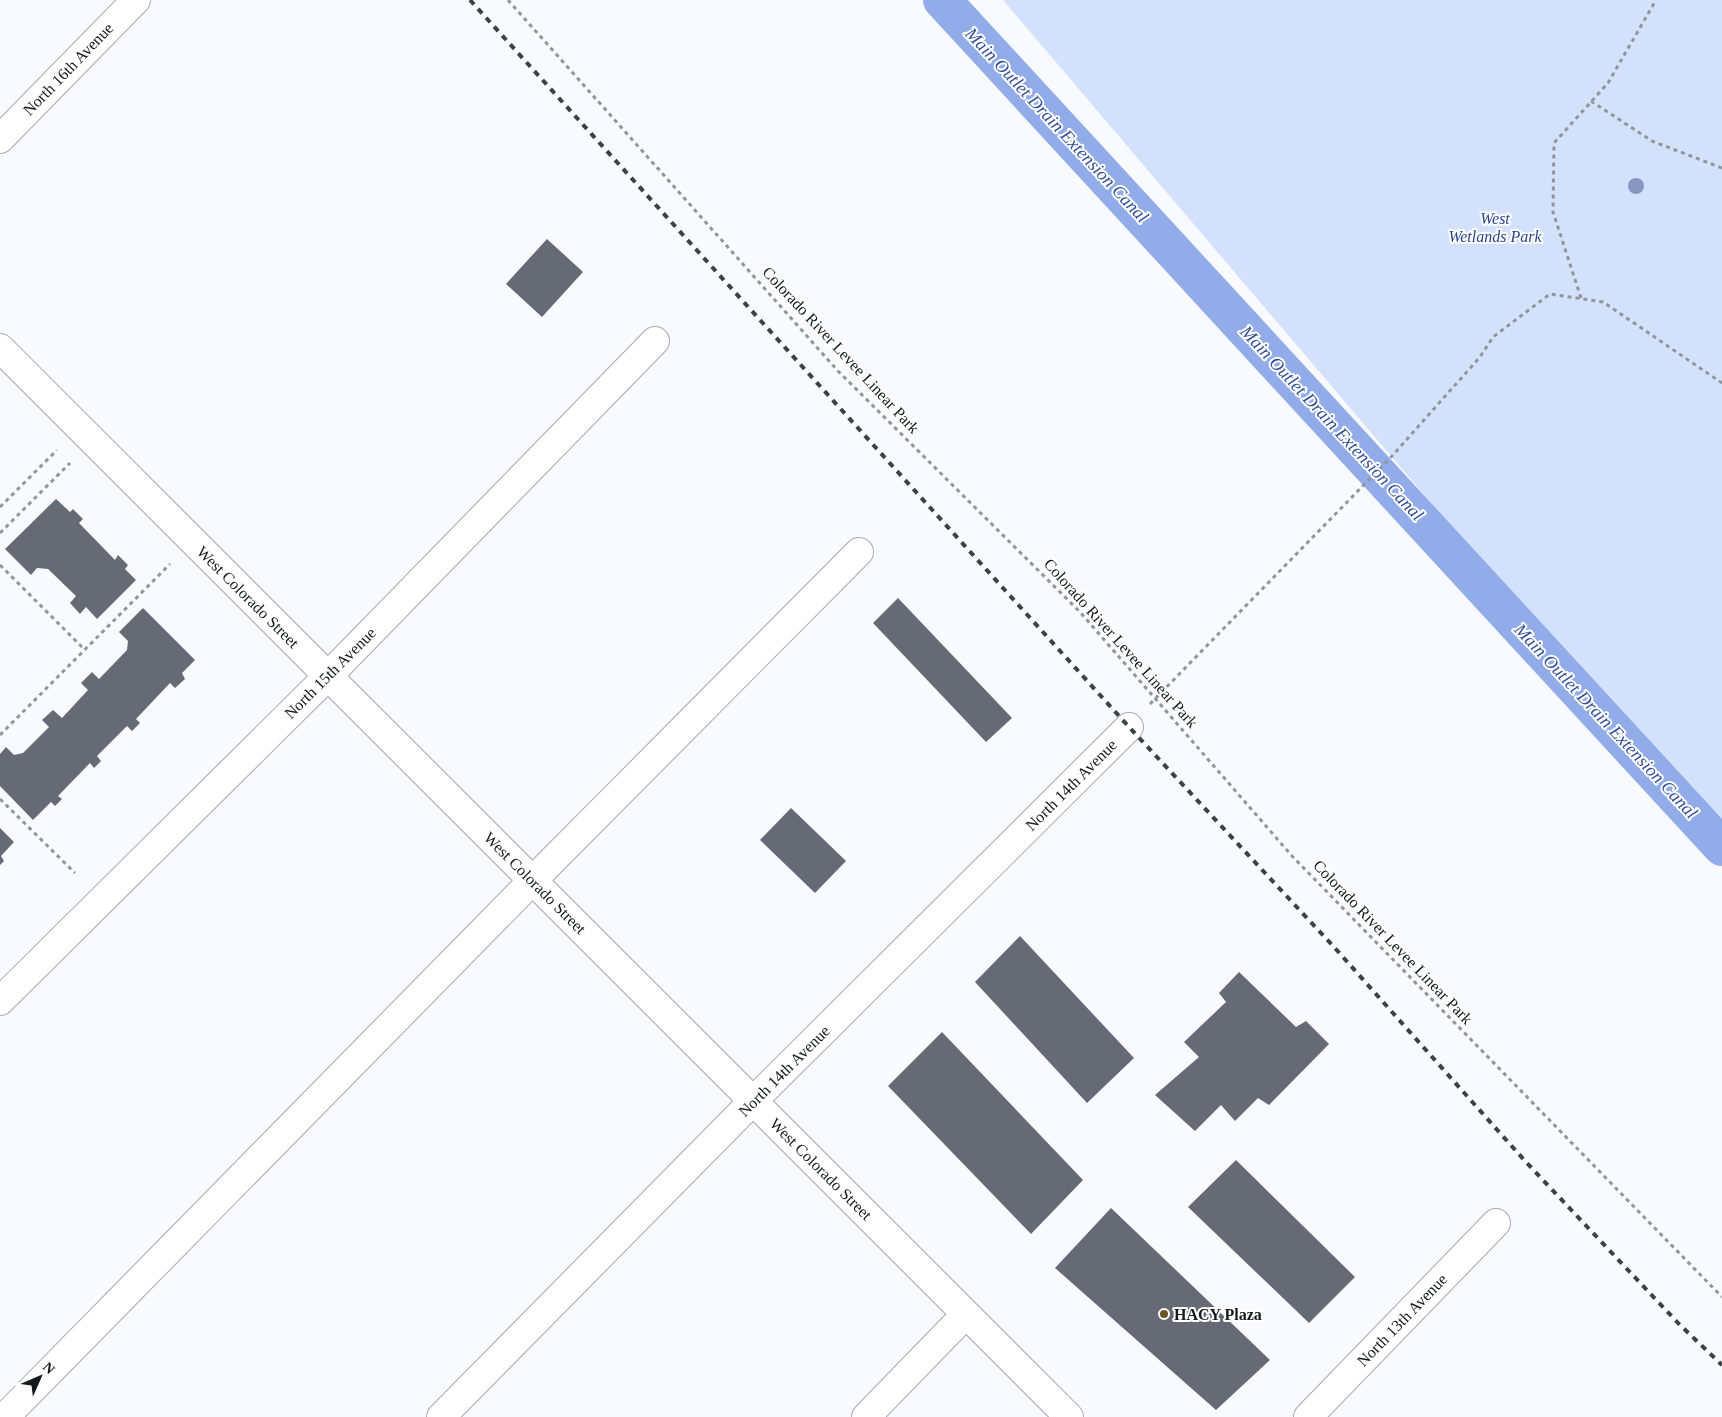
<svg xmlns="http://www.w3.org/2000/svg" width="1722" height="1417" font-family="'Times New Roman',serif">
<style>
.green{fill:#d3e1fd}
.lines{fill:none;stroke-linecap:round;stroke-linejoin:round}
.canal{stroke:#91ace8;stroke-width:38}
.building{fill:#666a74}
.minor-casing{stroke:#a4a9b3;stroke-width:30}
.path{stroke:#939599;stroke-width:3;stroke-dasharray:4 4;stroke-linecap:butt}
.minor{stroke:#fff;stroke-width:28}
.rail{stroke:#3e4043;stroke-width:4;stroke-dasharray:6 6;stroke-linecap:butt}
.tree{fill:#8796c0}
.poi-dot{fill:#6b5625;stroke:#fff;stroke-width:2}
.labels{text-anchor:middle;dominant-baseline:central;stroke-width:4;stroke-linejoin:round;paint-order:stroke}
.street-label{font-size:16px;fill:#16181b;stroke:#fff}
.park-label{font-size:16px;font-style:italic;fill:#2a458c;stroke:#fff}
.poi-label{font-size:16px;font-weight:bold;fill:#16181b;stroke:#fff;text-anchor:start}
.water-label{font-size:18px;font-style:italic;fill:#345099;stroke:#fff}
</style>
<rect width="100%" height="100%" fill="#f8faff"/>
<path class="green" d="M1003 0H1722V845Z"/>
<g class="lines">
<path class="canal" d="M942 0 1722 847"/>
</g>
<path class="building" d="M547 239 583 272 542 317 506 284Z
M56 499 70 512 73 509 83 519 79 523 115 560 118 555 128 565 125 569 136 580 97 619 86 607 80 614 70 603 76 596 48 569 37 568 31 575 5 549Z
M898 598 1012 718 986 742 873 623Z
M143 608 195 660 182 673 185 679 175 688 170 683 136 719 140 723 132 731 127 726 97 756 101 761 94 768 90 763 58 796 62 799 55 806 51 802 33 820 0 786V754L6 747 14 755 23 753 49 727 42 720 53 710 62 718 88 690 81 683 92 672 99 679 127 650 128 641 119 632Z
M791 808 846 861 815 893 760 840Z
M0 828 14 842 1 856 4 861 0 865Z
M1020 936 1134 1058 1087 1103 975 982Z
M1239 972 1296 1027 1306 1021 1329 1044 1269 1105 1258 1098 1235 1121 1221 1105 1195 1131 1155 1095 1199 1057 1184 1042 1226 1002 1219 993Z
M942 1032 1083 1180 1031 1234 888 1086Z
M1236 1160 1355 1277 1309 1323 1188 1207Z
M1111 1208 1270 1360 1216 1410 1055 1268Z"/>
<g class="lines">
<g class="minor-casing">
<path id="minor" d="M0 139 136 0
M0 348 1069 1417
M0 1001 328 676 655 341
M5 1417 532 881 859 552
M441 1417 753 1101 1129 727
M866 1417 966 1314
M1308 1417 1496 1223"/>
</g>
<path class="path" d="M508 0 838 371 1080 612 1292 856 1722 1297
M1591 101 1652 141 1722 168
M1581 298 1553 212 1554 143 1608 83 1656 0
M0 507 57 450
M0 533 70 463
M0 565 85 650
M1150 704 1392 456 1480 357 1493 337 1550 294 1603 302 1722 383
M0 735 170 564
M0 799 75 873"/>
<use href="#minor" class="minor"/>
<path class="rail" d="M470 0 1129 727 1334 947 1525 1161 1679 1324 1722 1365"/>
</g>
<circle class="tree" cx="1636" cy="186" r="8"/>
<circle class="poi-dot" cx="1164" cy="1314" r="5"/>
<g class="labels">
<g class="street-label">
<text transform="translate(68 69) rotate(-46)">North 16th Avenue</text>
<text transform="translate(841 350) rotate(47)">Colorado River Levee Linear Park</text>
<text transform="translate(248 597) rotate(45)">West Colorado Street</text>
<text transform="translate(1121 643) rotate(48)">Colorado River Levee Linear Park</text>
<text transform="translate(330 673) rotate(-45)">North 15th Avenue</text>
<text transform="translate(1071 785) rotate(-45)">North 14th Avenue</text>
<text transform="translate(535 883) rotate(45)">West Colorado Street</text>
<text transform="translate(1393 942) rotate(46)">Colorado River Levee Linear Park</text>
<text transform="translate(784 1071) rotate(-45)">North 14th Avenue</text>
<text transform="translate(821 1169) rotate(45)">West Colorado Street</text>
<text transform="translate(1402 1320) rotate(-46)">North 13th Avenue</text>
</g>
<g class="park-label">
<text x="1495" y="218">West<tspan x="1495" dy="18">Wetlands Park</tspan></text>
</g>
<g class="poi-label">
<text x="1174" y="1314">HACY Plaza</text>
</g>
<g class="water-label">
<text transform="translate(1057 125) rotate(47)">Main Outlet Drain Extension Canal</text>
<text transform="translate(1332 423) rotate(47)">Main Outlet Drain Extension Canal</text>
<text transform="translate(1606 721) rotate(47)">Main Outlet Drain Extension Canal</text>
</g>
</g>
<g transform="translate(40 1377) rotate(45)" stroke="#ffffff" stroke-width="4" paint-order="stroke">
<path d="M0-4L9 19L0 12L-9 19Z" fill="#16181b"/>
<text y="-8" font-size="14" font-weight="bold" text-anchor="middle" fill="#16181b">N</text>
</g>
</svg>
